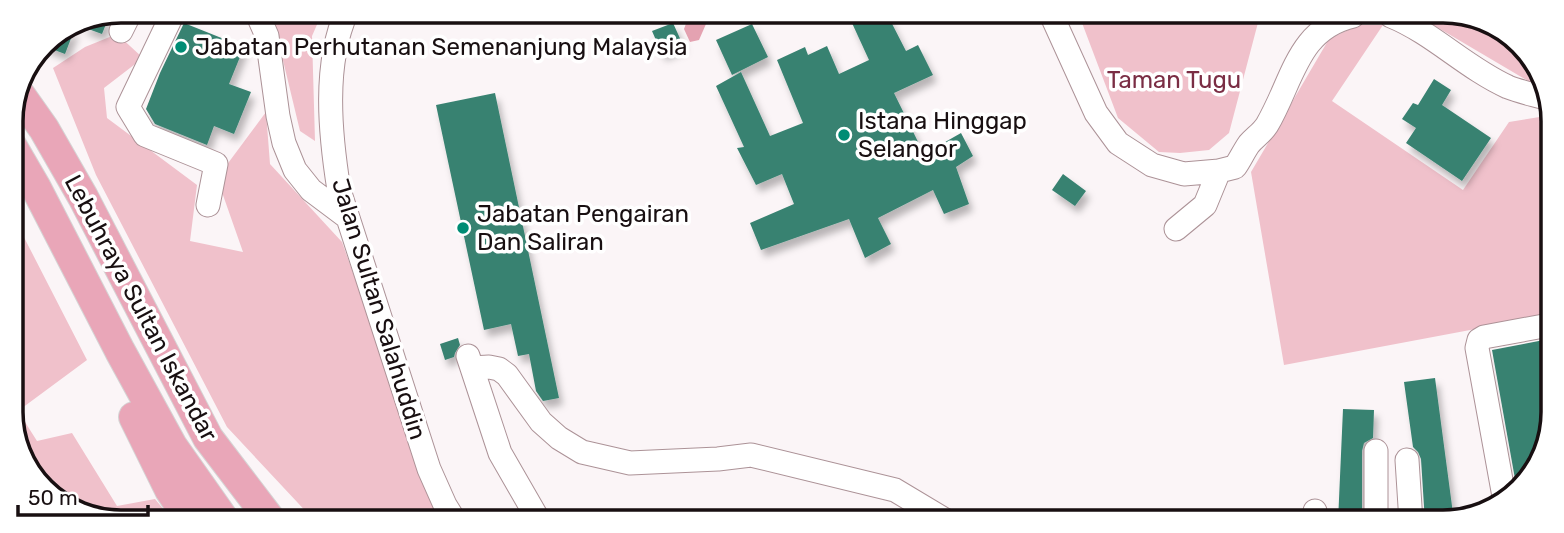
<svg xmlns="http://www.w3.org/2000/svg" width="1564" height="533" font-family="Rubik,sans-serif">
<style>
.green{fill:#f0c1cb}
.water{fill:#e4a2b1}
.building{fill:#388271;filter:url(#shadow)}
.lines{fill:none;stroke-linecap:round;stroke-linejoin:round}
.minor-casing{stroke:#ac9297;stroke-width:25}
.major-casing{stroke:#d5d4d4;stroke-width:32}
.minor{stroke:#fff;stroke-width:23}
.major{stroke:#e9a6b8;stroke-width:30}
.poi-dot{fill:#008c74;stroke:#fff;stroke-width:2.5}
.labels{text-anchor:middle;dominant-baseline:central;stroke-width:7;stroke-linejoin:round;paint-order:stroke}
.poi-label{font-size:24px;fill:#180f11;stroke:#fff;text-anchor:start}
.park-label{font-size:24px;fill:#7a2d44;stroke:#fff}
.street-label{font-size:24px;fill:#180f11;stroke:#fff}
.rim{fill:none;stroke:#180f11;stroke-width:3.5}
</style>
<defs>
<filter id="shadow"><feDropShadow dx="4" dy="7" stdDeviation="3.5" flood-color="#0004"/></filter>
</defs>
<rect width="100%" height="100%" fill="#fbf5f7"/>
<path class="green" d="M281 11H323L312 36 315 141 300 131 275 27Z
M1079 15H1260L1229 133 1209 150 1180 153 1159 152 1118 118Z
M1418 16H1479L1527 48 1543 85 1530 82Z
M1359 25H1383L1332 101 1463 190 1509 122 1552 115 1550 315 1284 365 1251 172 1329 39Z
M117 34 143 58 104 88 107 118 197 185 190 241 243 252 217 178 266 112 270 164 342 242 435 505 438 518H312L227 427 96 175 53 68 85 47Z
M11 212 87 360 18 411 37 441 72 433 117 506 155 499 170 517H85L38 485 13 434Z"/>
<path class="water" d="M690 13H726L706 24 699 40 690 42 684 29Z"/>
<path class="building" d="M110 14 102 34 80 26 92 21Z
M856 14H887L906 51 918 45 933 75 894 93 924 154 961 133 973 156 956 167 969 204 944 214 933 190 878 218 891 244 865 258 849 219 761 250 750 223 794 204 782 174 756 185 737 148 744 147 716 86 741 72 770 136 803 123 777 60 805 47 808 55 827 46 839 74 869 60 852 23Z
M184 23 244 47 229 84 251 92 234 134 214 126 207 145 155 124 146 109 160 73Z
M673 23 683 45 662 54 652 31Z
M752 24 768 57 732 75 716 40Z
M75 28 65 54 44 46 48 38Z
M1434 79 1451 90 1442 105 1491 138 1462 181 1406 143 1416 128 1402 119 1413 103 1418 105Z
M495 93 559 398 543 401 536 391 529 354 518 356 511 324 484 330 436 105Z
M1063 174 1086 191 1075 206 1052 190Z
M458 338 460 345 455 353 454 357 445 360 440 344Z
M1549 339 1548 448 1517 490 1492 350Z
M1435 378 1454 521 1451 522H1425L1421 459 1418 452 1413 447 1404 382Z
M1343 409 1374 410 1373 438 1364 443 1362 451V522H1338Z"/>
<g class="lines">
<g class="minor-casing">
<path id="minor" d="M174 11 128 107 145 135 216 164 208 205
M256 11 267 36 278 116 284 143 295 170 311 190 347 217
M347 11C323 64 330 134 339 190L429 469 445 505 453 518
M1051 14 1096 113 1118 143 1152 165 1184 174 1219 171 1235 167C1240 160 1244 151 1249 144 1255 137 1262 133 1267 125 1293 81 1297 29 1353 16
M1391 16C1433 33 1466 68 1508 87 1520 92 1536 95 1549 99
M121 31 131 11
M1176 229 1205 205 1219 171
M468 356 500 453 538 519
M472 368 489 367 499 369 507 375 541 422 559 438 582 452 630 463 718 459 751 455 895 490 945 520
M1376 451V522
M1407 460 1411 522
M1505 502 1477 348 1479 340 1484 337 1549 325
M1313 522 1315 511"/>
</g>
<g class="major-casing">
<path id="major" d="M20 95 44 129 83 197 208 438 269 518
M11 145 36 188 120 351 172 446 222 517
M134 417 170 490 188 517"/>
</g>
<use href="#minor" class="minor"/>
<use href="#major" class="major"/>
</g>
<g class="poi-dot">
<circle cx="181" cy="47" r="7"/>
<circle cx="844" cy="135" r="7"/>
<circle cx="463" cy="228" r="7"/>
</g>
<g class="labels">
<g class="poi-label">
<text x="195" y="47">Jabatan Perhutanan Semenanjung Malaysia</text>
<text x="858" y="121">Istana Hinggap<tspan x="858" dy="28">Selangor</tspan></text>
<text x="477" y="214">Jabatan Pengairan<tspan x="477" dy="28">Dan Saliran</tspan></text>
</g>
<g class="park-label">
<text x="1174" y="80">Taman Tugu</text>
</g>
<g class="street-label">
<text transform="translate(141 308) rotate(62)">Lebuhraya Sultan Iskandar</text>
<text transform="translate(379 309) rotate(73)">Jalan Sultan Salahuddin</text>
</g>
</g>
<path d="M0 0H1564V533H0ZM121 23H1443A98 98 0 0 1 1541 121V412A98 98 0 0 1 1443 510H121A98 98 0 0 1 23 412V121A98 98 0 0 1 121 23Z" fill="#fff" fill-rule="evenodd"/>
<path class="rim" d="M121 23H1443A98 98 0 0 1 1541 121V412A98 98 0 0 1 1443 510H121A98 98 0 0 1 23 412V121A98 98 0 0 1 121 23Z"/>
<path d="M18 505v10h130v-10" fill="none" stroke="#180f11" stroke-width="3.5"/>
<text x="28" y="505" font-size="21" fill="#180f11" stroke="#ffffff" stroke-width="5" paint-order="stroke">50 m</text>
</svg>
